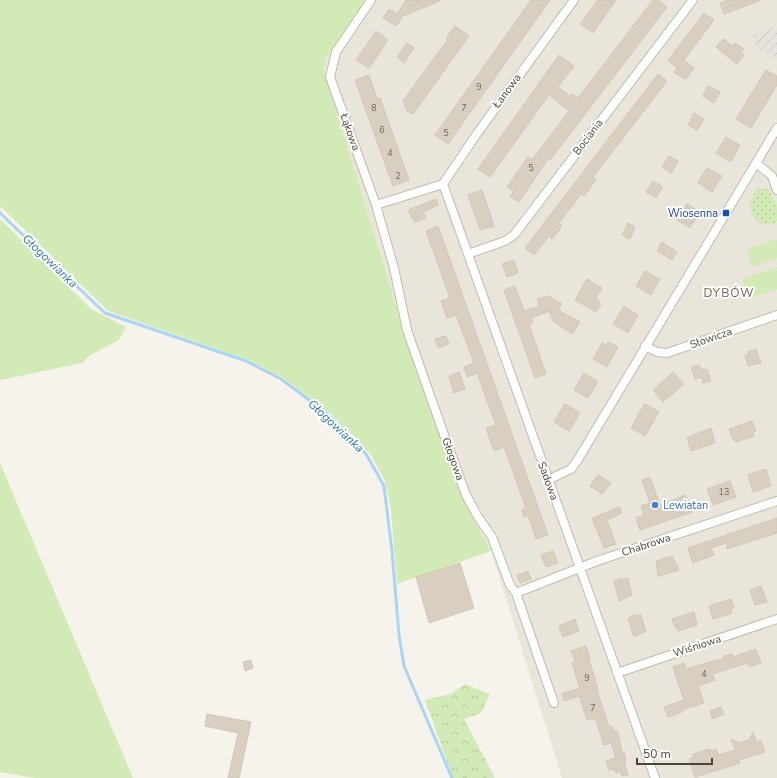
<svg xmlns="http://www.w3.org/2000/svg" width="777" height="778" font-family="'Nunito Sans',sans-serif">
<style>
.residential{fill:#eae5da}
.industrial{fill:url(#industrial-furrows)}
.green{fill:#d2eab5}
.forest{fill:url(#forest-crowns)}
.park{fill:url(#park-dots)}
.lines{fill:none;stroke-linecap:round;stroke-linejoin:round}
.stream{stroke:#a9d4f2;stroke-width:3}
.building{fill:#d8cfc1;stroke:#d3c7b4}
.street-casing{stroke:#c2bbae;stroke-width:10}
.street{stroke:#fff;stroke-width:8}
.transit-dot{fill:#1a4fb4;stroke:#fff;stroke-width:1.5}
.shop-dot{fill:#3f7fe0;stroke:#fff;stroke-width:1.5}
.labels{text-anchor:middle;dominant-baseline:central;stroke-width:4;stroke-linejoin:round;paint-order:stroke}
.number-label{font-size:9px;fill:#6e675b}
.street-label{font-size:11px;fill:#4b4439;stroke:#fff}
.transit-label{font-size:11px;fill:#164399;stroke:#fff;text-anchor:end}
.shop-label{font-size:11px;fill:#366cbe;stroke:#fff;text-anchor:start}
.water-label{font-size:12px;font-style:italic;fill:#2e7ab2;stroke:#fff}
.neighbourhood-label{font-size:12px;letter-spacing:1px;fill:#6e6250;stroke:#fff}
</style>
<defs>
<pattern id="industrial-furrows" width="10" height="10" patternUnits="userSpaceOnUse"><rect width="10" height="10" fill="#e6e2dd"/><path d="M-1 1l2-2M0 10L10 0M9 11l2-2" fill="none" stroke="#c7c3be"/></pattern>
<pattern id="forest-crowns" width="20" height="18" patternUnits="userSpaceOnUse"><rect width="20" height="18" fill="#d2eab5"/><path d="M2 6a3 3 0 1 1 6 0M12 15a3 3 0 1 1 6 0" fill="none" stroke="#b6ca9c"/></pattern>
<pattern id="park-dots" width="8" height="8" patternUnits="userSpaceOnUse"><rect width="8" height="8" fill="#d2eab5"/><path d="M2 2h.1M6 6h.1" fill="none" stroke="#b6ca9c" stroke-width="1.8" stroke-linecap="round"/></pattern>
</defs>
<rect width="100%" height="100%" fill="#f6f3ec"/>
<path class="residential" d="M367 0H777V778H562L491 551 471 515 406 337 327 83 324 71 325 59Z"/>
<path class="industrial" d="M777 26V59L756 47 752 35Z"/>
<path class="green" d="M0 0H367L325 59 324 72 406 337 471 515 491 551 397 584 391 509 385 481 371 455 356 438 331 414 283 378 248 360 108 311 0 206Z
M0 219 91 309 126 327 119 340 89 356 82 363 0 380Z
M777 239V258L752 267 746 250Z
M777 267V289L749 299 742 279Z
M0 463 133 778H34L0 772Z"/>
<path class="forest" d="M465 684 490 694 481 713 464 719 495 778H453L425 700 451 694Z"/>
<path class="park" d="M763 188 769 190 777 206V221L773 224 762 225C747 214 748 205 756 190Z"/>
<g class="lines">
<path class="stream" d="M0 213 105 313 246 361 281 379 324 411 345 430 366 454 384 486 392 551 399 635 404 666 452 778"/>
</g>
<path class="building" d="M406 0H439L440 1 400 17 402 18 396 26 383 18 389 9 397 14Z
M531 0H550L448 144 435 135Z
M598 0H616L593 33 580 24Z
M653 0H658L667 7 550 160 548 159 519 202 510 196 514 191 507 187 528 157 532 160 569 111 549 95 490 177 478 169 559 55 574 66 558 87 570 96 572 94 578 98Z
M728 0H759V1L724 14 720 3Z
M704 13 714 20 684 60 694 68 686 79 681 77 674 72 677 68 668 60Z
M455 26 469 36 413 114 407 111 403 101 448 39 446 38Z
M376 31 388 40 369 68 356 60Z
M723 39 733 46 735 43 744 49 741 53 744 55 737 64 716 47Z
M407 43 414 48 404 63 397 57Z
M766 70 777 76V85L751 128 736 119Z
M658 74 667 81 593 177 596 180 584 196 581 194 559 223 562 226 552 239 549 236 534 255 525 248Z
M369 75 377 99 380 98 409 180 393 186 355 80Z
M708 86 720 92 714 103 703 96Z
M694 113 704 119 697 130 688 125Z
M726 137 740 145 731 162 716 153Z
M669 156 678 161 671 173 662 167Z
M707 168 722 176 712 192 698 183Z
M653 181 663 187 656 198 646 192Z
M482 190 494 226 480 230 468 195Z
M436 199 438 205 423 212 426 218 415 222 414 219 413 220 408 210Z
M687 204 700 212 690 228 677 220Z
M628 223 635 227 630 239 622 235Z
M438 226 548 535 536 539 528 515 524 517 522 510 526 508 504 447 494 451 486 428 496 425 477 373 467 377 464 367 474 363 456 315 447 318 441 301 450 298 426 231Z
M662 242 677 252 672 260 657 251Z
M514 260 518 273 507 277 502 264Z
M645 271 660 279 651 295 636 286Z
M587 279 602 288 596 298 601 304 596 312 575 300Z
M515 286 524 311 539 306 537 299 548 296 562 304 558 310 580 322 572 334 553 321 549 311 531 318 533 322 529 324 546 374 535 378 504 290Z
M624 306 638 315 628 333 613 324Z
M446 336 449 344 438 348 435 339Z
M608 342 618 347 607 367 593 359 602 343 606 345Z
M756 349 761 363 748 366 745 356 749 354 748 352Z
M699 365 701 370 707 369 711 381 703 383 701 377 695 379 691 367Z
M459 372 465 389 454 393 449 376Z
M673 372 684 384 663 402 653 390Z
M584 373 598 382 588 398 574 390Z
M565 404 580 413 569 431 554 422Z
M645 404 659 412 645 436 631 428 638 416 637 415Z
M752 421 756 431 753 432 754 436 736 442 735 440H733L729 429Z
M711 428 715 443 691 451 687 438Z
M766 469 771 486 753 492 748 475Z
M598 475 611 483 602 494 590 486Z
M650 477 660 505 686 495 692 512 640 530 636 518 644 515 641 506 650 503 642 480Z
M730 481 736 497 713 505 707 489Z
M619 507 622 513 607 520 616 544 604 548 592 518Z
M777 518V533L727 549 726 543 711 548 714 555 693 563 688 548Z
M553 551 558 563 546 567 541 555Z
M672 556 679 570 658 576 656 561Z
M460 563 474 608 429 623 416 577Z
M528 571 531 579 520 583 517 575Z
M622 578 623 580 628 578 632 595 619 601 614 581Z
M761 586 767 602 755 605 750 590Z
M731 599 734 607 731 609 732 613 713 619 709 606Z
M694 612 697 625 678 631 677 627 675 628 672 619Z
M635 615H641L646 631 634 637 628 618Z
M575 619 579 631 563 637 559 626Z
M586 646 590 658H588L596 681 594 682 596 683 598 690H597L609 727 612 726 613 730 618 732 622 753 624 752 626 760H624L628 775 622 776 620 771 616 773 614 769 609 770 606 761 616 758 611 743 604 745 595 718 587 720 579 696 564 701 562 694 580 688 572 663 575 661 571 651Z
M756 649 761 663 749 667 747 663 713 674 715 680 698 686 704 703 682 710V712L668 717 664 707 684 700 673 667 684 663 686 669 724 658V656L732 654 733 657Z
M251 660 253 668 245 671 243 662Z
M721 707 724 714 712 719 710 711Z
M207 714 251 722 239 778H228L238 733 205 726Z
M753 732 757 742 761 741 765 752 739 760 740 763 695 777 689 759 694 757 693 754 710 749 711 751 716 749 718 755 735 750 731 739 739 743 749 740Z"/>
<g class="lines">
<g class="street-casing">
<path id="street" d="M371 0 336 52 330 77 376 205 443 184
M756 163 772 176 777 190
M443 184 655 778
M443 184 476 135 574 0
M376 205 394 268 407 330 443 432 466 495 478 517 492 537 510 585 516 593 554 703
M468 254 505 241 514 235 693 0
M645 346 657 352 667 353 777 315
M548 480 571 469 577 461 777 128
M516 593 597 561 777 501
M617 673 777 619"/>
</g>
<use href="#street" class="street"/>
</g>
<rect class="transit-dot" x="722" y="209" width="8" height="8" rx="2"/>
<circle class="shop-dot" cx="655" cy="505" r="4"/>
<g class="labels">
<g class="number-label">
<text x="479" y="87">9</text>
<text x="374" y="108">8</text>
<text x="464" y="108">7</text>
<text x="382" y="130">6</text>
<text x="446" y="133">5</text>
<text x="390" y="153">4</text>
<text x="531" y="168">5</text>
<text x="398" y="176">2</text>
<text x="724" y="492">13</text>
<text x="704" y="674">4</text>
<text x="587" y="678">9</text>
<text x="593" y="708">7</text>
</g>
<g class="street-label">
<text transform="translate(507 91) rotate(-54)">Łanowa</text>
<text transform="translate(350 132) rotate(70)">Łąkowa</text>
<text transform="translate(588 137) rotate(-53)">Bociania</text>
<text transform="translate(711 338) rotate(-19)">Słowicza</text>
<text transform="translate(453 459) rotate(70)">Głogowa</text>
<text transform="translate(548 481) rotate(70)">Sadowa</text>
<text transform="translate(646 545) rotate(-18)">Chabrowa</text>
<text transform="translate(697 646) rotate(-18)">Wiśniowa</text>
</g>
<g class="transit-label">
<text x="718" y="213">Wiosenna</text>
</g>
<g class="shop-label">
<text x="663" y="505">Lewiatan</text>
</g>
<g class="water-label">
<text transform="translate(50 261) rotate(44)">Głogowianka</text>
<text transform="translate(336 426) rotate(43)">Głogowianka</text>
</g>
<g class="neighbourhood-label">
<text x="729" y="293">DYBÓW</text>
</g>
</g>
<path d="M637 758v6h75v-6" fill="none" stroke="#4b4439" stroke-width="2"/>
<text x="643" y="758" font-size="12" fill="#4b4439" stroke="#ffffff" stroke-width="3" paint-order="stroke">50 m</text>
</svg>
